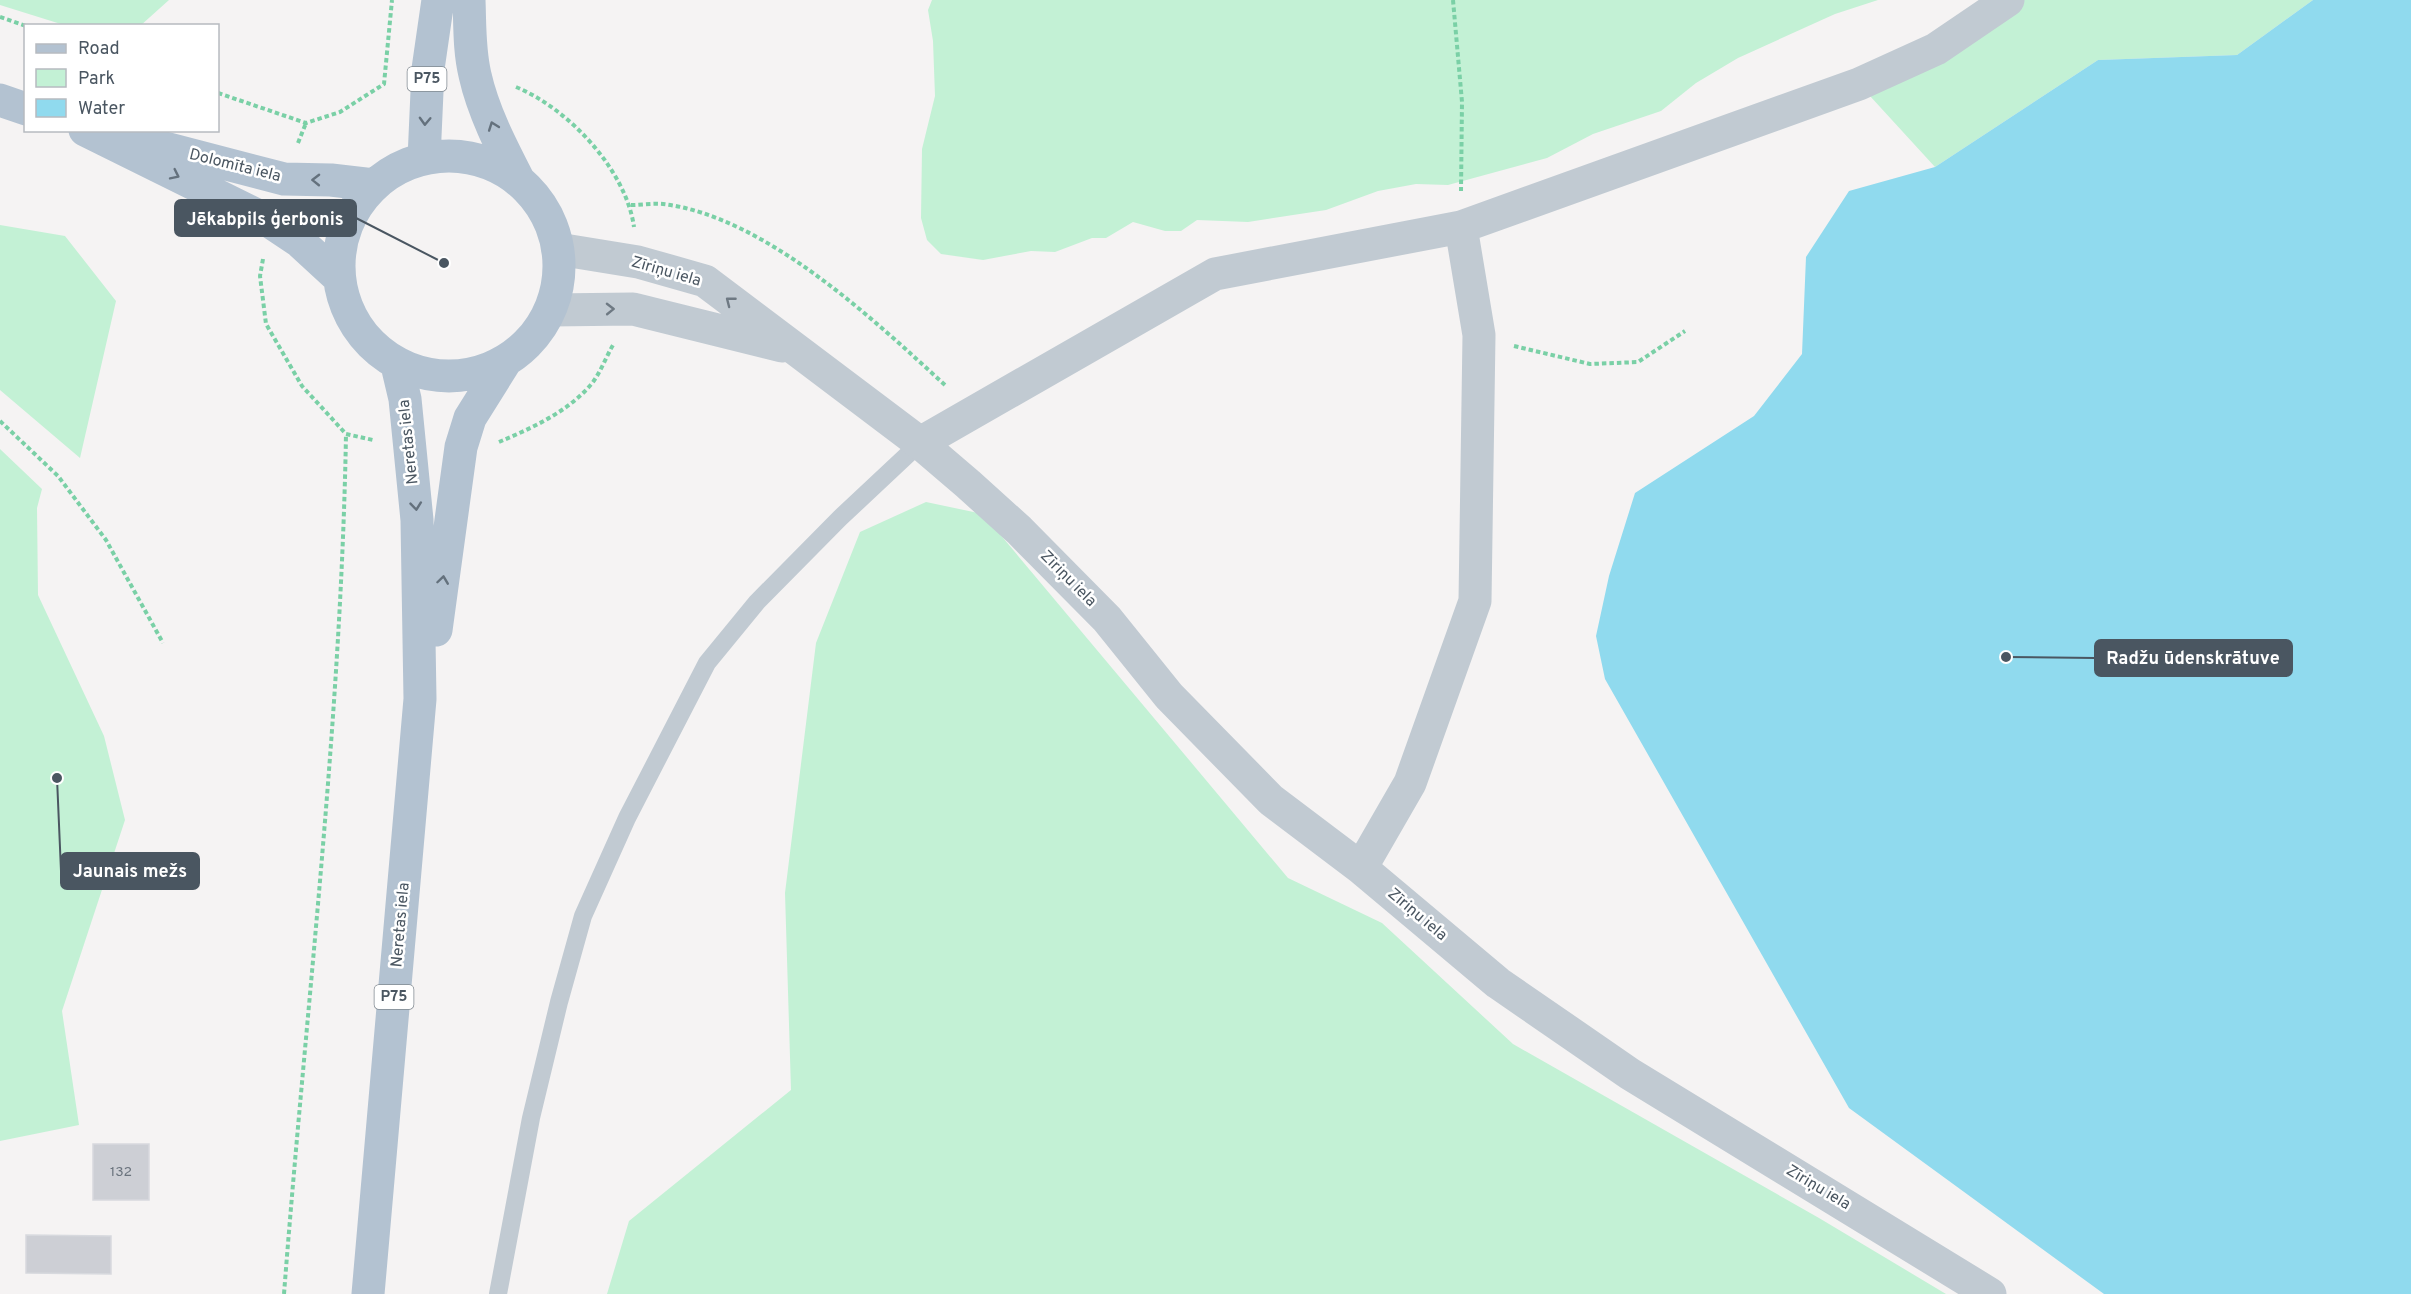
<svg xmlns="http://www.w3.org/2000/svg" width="2411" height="1294" font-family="Overpass,sans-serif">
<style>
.green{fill:#c3f1d5}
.water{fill:#90daee}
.building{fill:#cdcfd5;stroke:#d7d9de;stroke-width:1.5}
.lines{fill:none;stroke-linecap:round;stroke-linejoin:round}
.path{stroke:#7ad0a6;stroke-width:4;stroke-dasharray:4.5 3;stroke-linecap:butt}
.lane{stroke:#c1cad2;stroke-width:18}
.street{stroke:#c1cad2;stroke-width:33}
.primary{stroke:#b3c2d1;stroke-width:33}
.oneway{stroke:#64717d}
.oneway2{stroke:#6e7983}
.labels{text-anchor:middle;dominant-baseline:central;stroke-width:5;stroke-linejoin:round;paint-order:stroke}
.number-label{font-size:14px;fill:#6b747e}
.shield{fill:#fff;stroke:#808990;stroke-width:1.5}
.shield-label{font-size:15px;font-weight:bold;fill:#4a5661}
.street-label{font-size:16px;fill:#4a5661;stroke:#fff}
.leader{fill:none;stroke:#4a5661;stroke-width:2}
.callout-dot{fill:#4a5661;stroke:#fff;stroke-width:2}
.callout{fill:#4a5661;stroke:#4a5661;stroke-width:2}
.callout-label{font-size:18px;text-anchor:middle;font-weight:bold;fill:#fff}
</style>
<rect width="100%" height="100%" fill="#f5f3f3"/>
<path class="green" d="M0 0H169L140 26 64 25 0 5Z
M932 0H1878L1835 14 1738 58 1696 83 1661 111 1593 134 1547 158 1448 185 1416 184 1378 191 1326 210 1248 222 1197 220 1181 231H1165L1133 222 1106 238H1092L1055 252 1031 251 983 260 941 254 927 240 921 218 922 149 935 96 933 41 928 10Z
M2008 0H2313L2237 55 2098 60 1935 167 1859 84Z
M0 225 65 236 116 301 80 458 0 390Z
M0 449 42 489 37 508 38 595 104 736 125 820 62 1011 79 1125 0 1141Z
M926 502 983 514 1288 878 1382 923 1513 1044 1819 1218 1946 1294H607L629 1221 791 1090 785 893 816 643 860 532Z"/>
<path class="water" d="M2313 0H2411V1294H2104L1849 1108 1605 679 1596 636 1609 576 1635 493 1754 416 1802 354 1806 257 1849 191 1935 167 2098 60 2237 55Z"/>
<path class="building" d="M93 1144H149V1200H93Z
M26 1235 111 1236V1274L26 1273Z"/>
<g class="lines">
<path class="path" d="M1453 0 1462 102 1461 191
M0 17 26 26
M516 87C569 109 626 170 634 227
M218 93 306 123 340 112 384 84 392 0
M298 143 306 123
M631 205C641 205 652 203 663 204 764 216 873 319 946 386
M263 259 260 276 266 324 302 386 346 434 373 440
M1514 346 1590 364 1638 362 1685 331
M0 421 58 476 106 540 163 643
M499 442C532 428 570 411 593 382 601 371 606 357 613 345
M284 1294C306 1008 341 722 346 434"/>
<path class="lane" d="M498 1294 531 1118 559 1002 583 916 627 818 707 663 757 602 840 518 920 443"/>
<path class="street" d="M558 249 638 262 705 281 920 443 968 484 1019 530 1107 619 1169 696 1271 800 1361 868 1498 983 1630 1074 1990 1294
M551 310 633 309 782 346
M920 443 1215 274 1461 227 1859 84 1936 49 2008 0
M1361 868 1410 783 1475 601 1479 335 1461 227"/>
<path class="primary" d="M469 0C470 25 469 50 475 75 483 111 501 146 518 179
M0 100 26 109
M85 130 269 221 299 241 338 277
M138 141 284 179 331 180 374 185
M339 266a110 110 0 1 1 220 0a110 110 0 1 1-220 0Z
M424 159 428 69 438 0
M436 630 461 447 470 418 505 362
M368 1294 420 699 417 520 405 399 397 365"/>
</g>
<defs><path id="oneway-chevron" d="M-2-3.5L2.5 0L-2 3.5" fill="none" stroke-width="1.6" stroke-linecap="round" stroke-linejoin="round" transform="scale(1.5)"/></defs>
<g class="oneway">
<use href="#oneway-chevron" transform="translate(425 121) rotate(92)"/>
<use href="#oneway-chevron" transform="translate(493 126) rotate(-110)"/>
<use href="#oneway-chevron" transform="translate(175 175) rotate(26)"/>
<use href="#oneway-chevron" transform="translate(316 180) rotate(-179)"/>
<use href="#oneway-chevron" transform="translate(416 506) rotate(84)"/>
<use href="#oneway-chevron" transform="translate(443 580) rotate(-82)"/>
</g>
<g class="oneway2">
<use href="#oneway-chevron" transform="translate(730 301) rotate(-142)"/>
<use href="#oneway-chevron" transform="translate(610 309) rotate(-1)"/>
</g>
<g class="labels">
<g class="number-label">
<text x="121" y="1172">132</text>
</g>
<g class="shield">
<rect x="407.5" y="67" width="39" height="24" rx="4.5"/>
<rect x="374.5" y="985" width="39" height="24" rx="4.5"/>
</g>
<g class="shield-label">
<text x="427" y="79">P75</text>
<text x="394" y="997">P75</text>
</g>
<g class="street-label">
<text transform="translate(235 166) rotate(14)">Dolomīta iela</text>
<text transform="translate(666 272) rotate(16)">Zīriņu iela</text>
<text transform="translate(409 442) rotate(-96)">Neretas iela</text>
<text transform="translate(1068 579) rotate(45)">Zīriņu iela</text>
<text transform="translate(1417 915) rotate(40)">Zīriņu iela</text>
<text transform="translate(401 925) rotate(-85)">Neretas iela</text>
<text transform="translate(1818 1188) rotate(31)">Zīriņu iela</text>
</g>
</g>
<path class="leader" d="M444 263L356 218M2006 657L2095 658M57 778L61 871"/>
<g class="callout-dot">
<circle cx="444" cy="263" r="6"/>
<circle cx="2006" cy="657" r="6"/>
<circle cx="57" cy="778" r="6"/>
</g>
<g class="callout">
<rect x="175" y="200" width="181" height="36" rx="6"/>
<rect x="2095" y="640" width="197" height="36" rx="6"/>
<rect x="61" y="853" width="138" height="36" rx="6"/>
</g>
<g class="callout-label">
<text x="265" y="225">Jēkabpils ģerbonis</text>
<text x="2193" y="664">Radžu ūdenskrātuve</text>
<text x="130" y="877">Jaunais mežs</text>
</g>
<rect x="24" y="24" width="195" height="108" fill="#ffffff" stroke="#b7bbc0" stroke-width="1.5"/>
<rect x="36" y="44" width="30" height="9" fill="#b3c2d1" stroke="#b7bbc0" stroke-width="1.5"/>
<text x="78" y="54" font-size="18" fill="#4a5661">Road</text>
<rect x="36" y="69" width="30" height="18" fill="#c3f1d5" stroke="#b7bbc0" stroke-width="1.5"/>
<text x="78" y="84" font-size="18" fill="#4a5661">Park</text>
<rect x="36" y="99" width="30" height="18" fill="#90daee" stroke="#b7bbc0" stroke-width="1.5"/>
<text x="78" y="114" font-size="18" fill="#4a5661">Water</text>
</svg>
